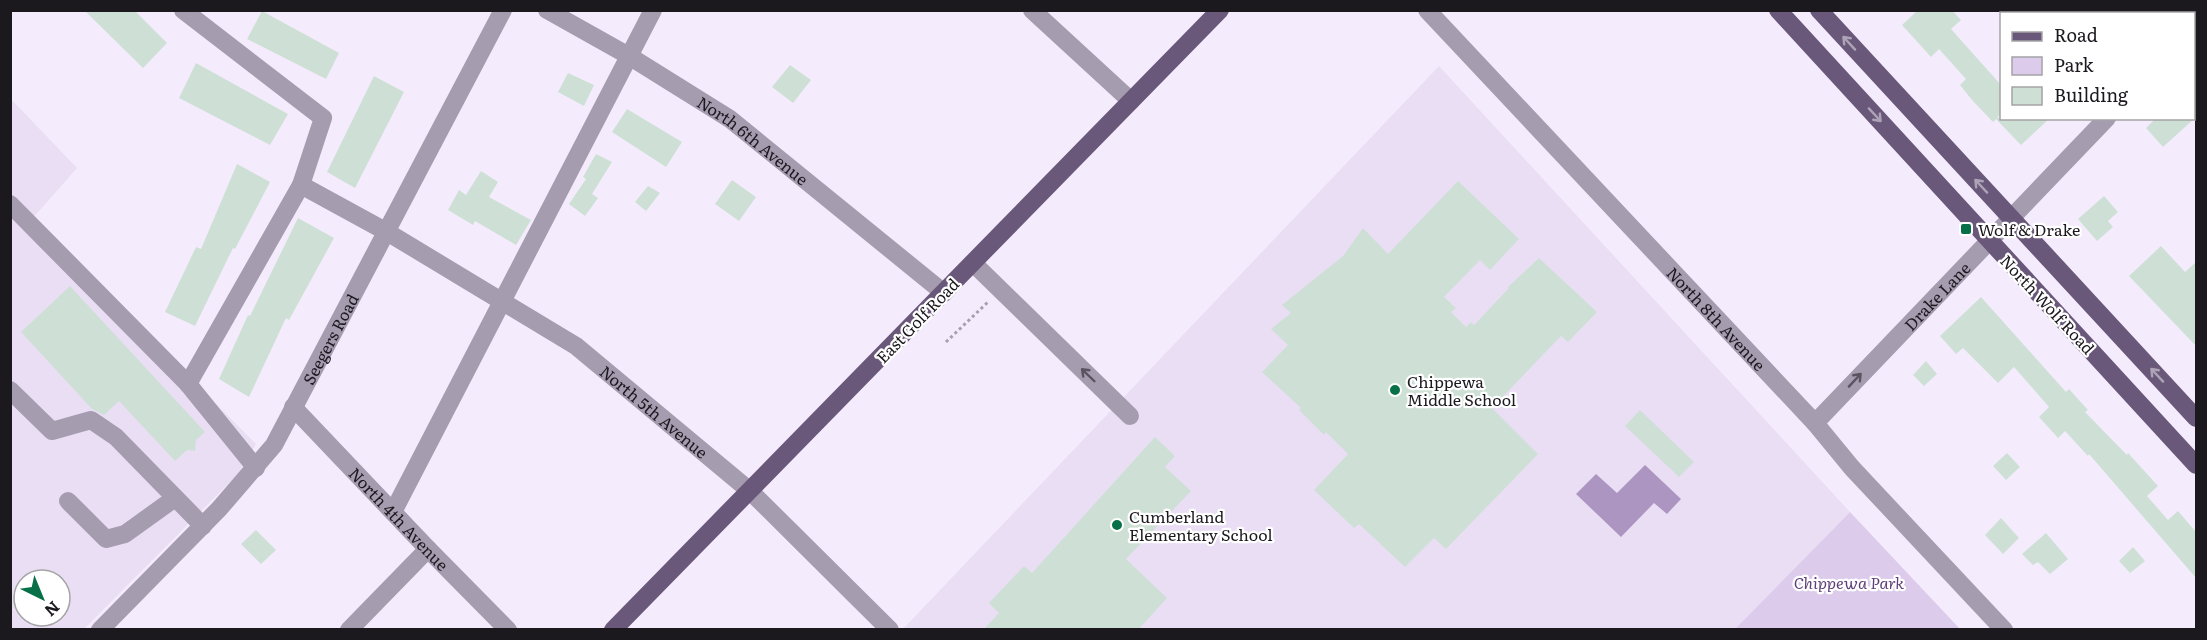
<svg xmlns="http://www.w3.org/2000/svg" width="2207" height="640" font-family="Literata,serif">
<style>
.built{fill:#eadef5;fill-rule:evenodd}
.green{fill:#dccbeb}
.water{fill:#ac95c1}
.building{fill:#cee0d5}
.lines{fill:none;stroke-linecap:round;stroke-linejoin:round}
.path{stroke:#a7a1ad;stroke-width:3;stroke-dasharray:3 3;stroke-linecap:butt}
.minor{stroke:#a69cb0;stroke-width:18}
.major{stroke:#6a587a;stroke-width:18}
.oneway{stroke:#ada3b6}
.oneway2{stroke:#5a5360}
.poi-dot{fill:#087048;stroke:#fff;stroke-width:2}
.labels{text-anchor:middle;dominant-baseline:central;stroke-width:4.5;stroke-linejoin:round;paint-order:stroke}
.street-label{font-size:16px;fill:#1b181e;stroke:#fff}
.poi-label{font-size:16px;fill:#1b181e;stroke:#fff;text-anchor:start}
.park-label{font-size:16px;font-style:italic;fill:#5e3f78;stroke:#fff}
</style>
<rect width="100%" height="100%" fill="#f4ecfc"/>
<path class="built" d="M1439 66 1850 512 1735 629 902 630Z
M10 98 77 168 32 219 256 444 238 474 84 629H11ZM24 580H60V616H24Z"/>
<path class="green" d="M1850 512 1960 629H1735Z"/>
<path class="water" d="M1645 465 1681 499 1667 514 1654 503 1621 537 1576 494 1596 474 1617 493Z"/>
<path class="building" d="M84 10H134L167 43 143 68Z
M1918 10H1952L1961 20 1951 29 2001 85V114L1997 118H2050L2021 145 1996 119 1993 122 1972 100 1960 85 1966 79 1939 49 1931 57 1902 25Z
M262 11 339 53 326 79 247 39Z
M196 63 288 114 270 145 179 98Z
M790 65 811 80 793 103 772 87Z
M568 73 594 85 584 106 558 92Z
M374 76 404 92 355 188 327 172Z
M627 109 682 142 666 167 612 132Z
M2156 118H2195L2163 147 2146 128Z
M596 154 612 162 592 194 598 198 585 216 569 204 586 179 583 177Z
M237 164 270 182 235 249 233 248 195 326 165 312 196 247 201 249Z
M481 171 498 182 489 197 531 220 516 245 475 221 473 225 448 210 459 190 466 195Z
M732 180 756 197 739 221 715 204Z
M1458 181 1519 239 1490 270 1480 260 1444 297 1456 308 1451 312 1466 327 1471 322 1474 325 1509 288 1508 287 1539 258 1597 312 1568 342 1561 336 1492 408 1538 454 1446 549 1434 538 1405 567 1359 524 1354 528 1314 490 1348 454 1326 432 1324 435 1299 410 1301 408 1262 372 1288 345 1271 329 1291 313 1282 305 1343 256 1363 228 1388 254Z
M648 186 660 193 646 211 635 202Z
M2104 196 2118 212 2108 221 2113 227 2097 241 2078 219Z
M298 218 334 238 289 320 286 318 249 397 219 379 248 315 250 316Z
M2161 246 2185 272 2196 262V346L2129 276Z
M70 286 205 432 196 440 195 451 187 450 175 461 119 401 104 415 92 409 21 332Z
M1981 297 2066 392 2069 389 2088 410 2085 412 2127 455 2128 453 2158 486 2147 496 2168 520 2178 511 2196 532V578L2089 454 2088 456 2065 431 2058 438 2039 417 2049 407 2014 367 1998 383 1963 348 1956 354 1940 336Z
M1926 361 1937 374 1924 386 1913 375Z
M1640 410 1694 462 1679 477 1625 426Z
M1155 437 1175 456 1165 467 1191 491 1126 559 1167 598 1138 630H983L999 613 989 603 1024 566 1032 573Z
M2007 453 2020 467 2006 480 1993 466Z
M2001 518 2019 538 2003 554 1985 535Z
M256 530 276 550 261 564 241 544Z
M2046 533 2068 559 2050 574 2038 562 2033 565 2022 554Z
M2133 547 2145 561 2130 573 2119 561Z"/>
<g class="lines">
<path class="path" d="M946 342 988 302"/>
<g class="minor">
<path id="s1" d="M183 10 323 118 301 185 387 232 576 346 750 491 890 630"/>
<path id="s2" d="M547 10 629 56 730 119 944 293"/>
<path d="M1032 10 1131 101"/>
<path id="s3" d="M1427 10 1815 423 1852 468 2004 630"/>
<path d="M2173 10 2176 14"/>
<path d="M2194 32 2196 35"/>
<path d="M10 204 188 384 256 468"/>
<path d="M973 263 1130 416"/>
<path d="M188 384 301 185"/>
<path d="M10 390 52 431 91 420 116 437 203 526"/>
<path id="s4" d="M293 407 428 549 508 630"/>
<path id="s5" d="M1815 423 2107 118"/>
<path d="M68 501 106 539 125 534 175 498"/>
<path d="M393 512 653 10"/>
<path id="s6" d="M100 630 219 509 274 445 503 10"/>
<path d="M349 630 428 549"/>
</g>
<path class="major" d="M1778 10 2196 465
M1819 10 2196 418
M613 630 1220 10"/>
</g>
<defs><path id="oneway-shaft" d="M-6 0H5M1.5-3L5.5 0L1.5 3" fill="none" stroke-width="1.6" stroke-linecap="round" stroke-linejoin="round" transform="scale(1.5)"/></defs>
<g class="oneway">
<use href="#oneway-shaft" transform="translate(1849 43) rotate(-133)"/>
<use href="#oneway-shaft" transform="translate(1875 115) rotate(47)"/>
<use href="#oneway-shaft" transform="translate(1981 186) rotate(-133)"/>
<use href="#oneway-shaft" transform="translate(2157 375) rotate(-133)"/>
</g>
<g class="oneway2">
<use href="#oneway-shaft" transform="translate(1088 375) rotate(-136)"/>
<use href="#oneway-shaft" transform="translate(1855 380) rotate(-47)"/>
</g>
<g class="poi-dot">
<rect x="1960" y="223" width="12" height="12" rx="3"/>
<circle cx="1395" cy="390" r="6"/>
<circle cx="1117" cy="525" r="6"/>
</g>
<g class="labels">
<g class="street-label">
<text stroke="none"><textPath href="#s2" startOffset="244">North 6th Avenue</textPath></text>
<text stroke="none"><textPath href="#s5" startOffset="176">Drake Lane</textPath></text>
<text transform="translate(2048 304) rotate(47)">North Wolf Road</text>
<text stroke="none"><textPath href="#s3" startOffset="423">North 8th Avenue</textPath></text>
<text transform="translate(917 320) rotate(-46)">East Golf Road</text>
<text stroke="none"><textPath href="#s6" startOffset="374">Seegers Road</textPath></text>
<text stroke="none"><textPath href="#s1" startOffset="668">North 5th Avenue</textPath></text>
<text stroke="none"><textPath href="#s4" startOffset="154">North 4th Avenue</textPath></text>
</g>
<g class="poi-label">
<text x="1978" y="229">Wolf &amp; Drake</text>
<text x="1407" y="381">Chippewa<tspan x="1407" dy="18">Middle School</tspan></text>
<text x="1129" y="516">Cumberland<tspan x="1129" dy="18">Elementary School</tspan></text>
</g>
<g class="park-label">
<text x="1849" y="582">Chippewa Park</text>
</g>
</g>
<rect width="2207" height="640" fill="none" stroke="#1b181e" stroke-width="24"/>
<rect x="2000" y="12" width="195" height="108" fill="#ffffff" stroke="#a4a3a5" stroke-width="1.5"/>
<rect x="2012" y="32" width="30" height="9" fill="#6a587a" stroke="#a4a3a5" stroke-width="1.5"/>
<text x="2054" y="42" font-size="18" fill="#1b181e">Road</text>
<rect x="2012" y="57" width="30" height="18" fill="#dccbeb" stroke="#a4a3a5" stroke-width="1.5"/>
<text x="2054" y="72" font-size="18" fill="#1b181e">Park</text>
<rect x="2012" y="87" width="30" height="18" fill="#cee0d5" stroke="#a4a3a5" stroke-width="1.5"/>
<text x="2054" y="102" font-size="18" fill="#1b181e">Building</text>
<g transform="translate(42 598) rotate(137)"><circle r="28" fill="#ffffff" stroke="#a4a3a5" stroke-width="1.5"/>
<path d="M0-4.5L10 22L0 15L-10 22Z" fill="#087048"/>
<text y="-9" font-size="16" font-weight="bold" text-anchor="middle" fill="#1b181e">N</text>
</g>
</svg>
